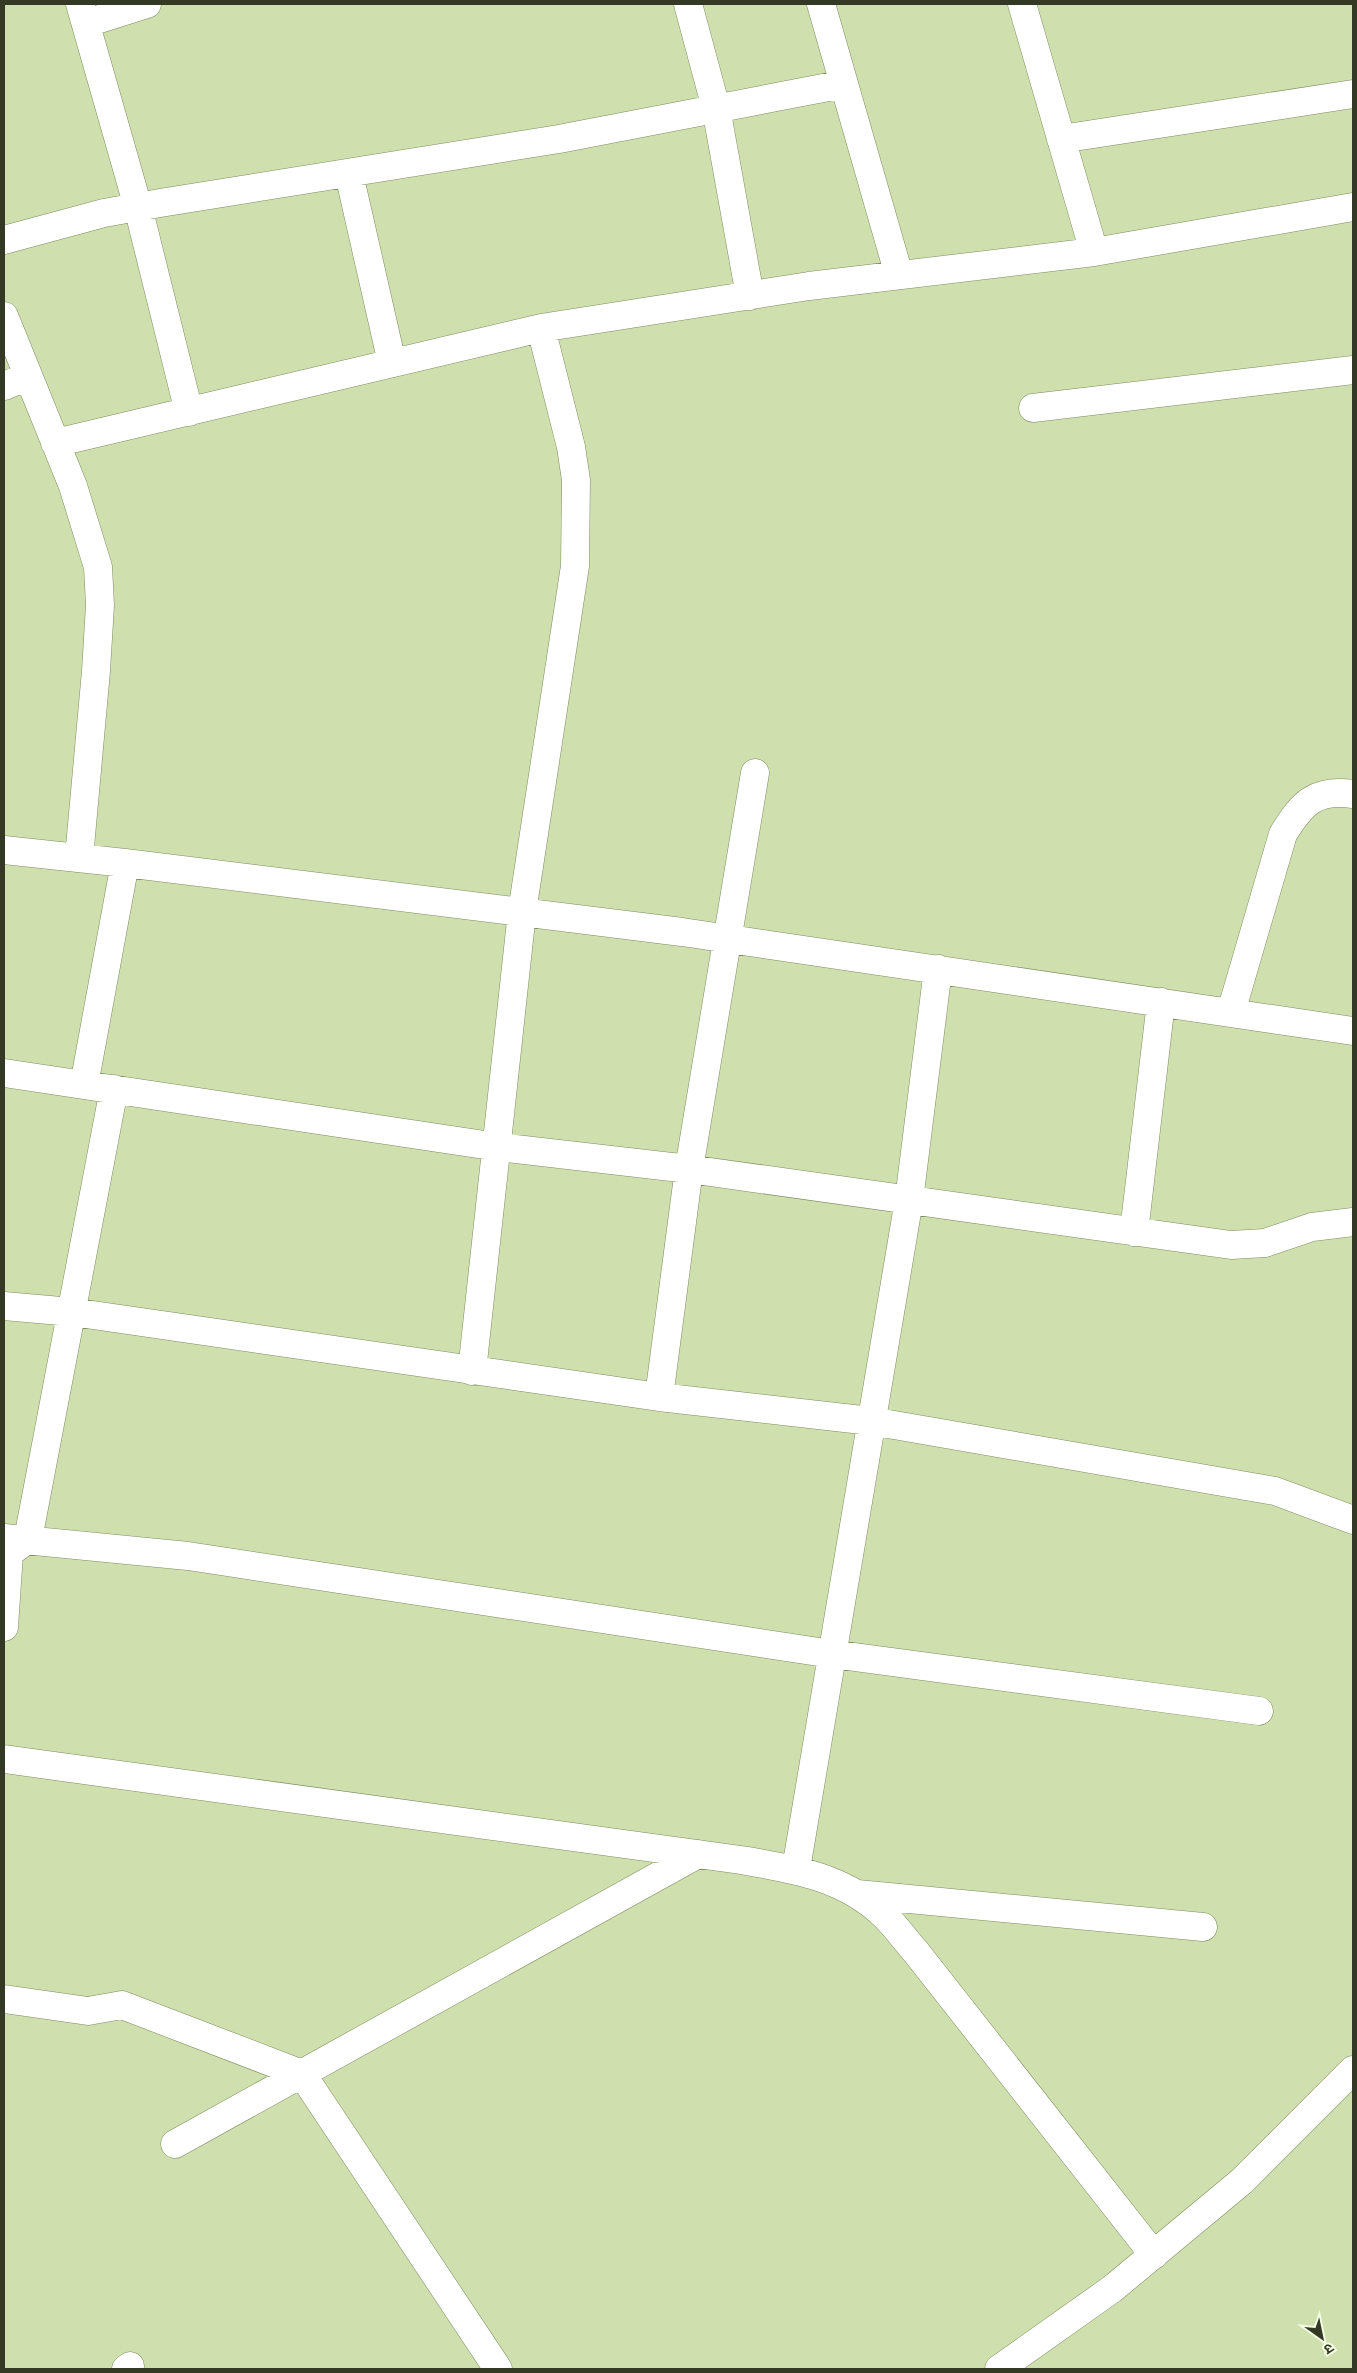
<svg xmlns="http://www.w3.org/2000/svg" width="1357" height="2373" font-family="Manrope,'Noto Sans Devanagari',sans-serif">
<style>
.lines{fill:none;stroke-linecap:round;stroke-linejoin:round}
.street-casing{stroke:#7e8c5f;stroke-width:29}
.street{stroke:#fff;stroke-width:28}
</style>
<rect width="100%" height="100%" fill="#cfdfae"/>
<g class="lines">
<g class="street-casing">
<path id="street" d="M80 4 138 207 189 412
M688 4 716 108 750 296
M821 4 899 275
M1022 4 1094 252
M87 23 147 4
M1061 139 1353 94
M349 174 392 363
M4 240 104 213 160 203 559 139 844 84
M4 316 73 486 98 567 100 605 96 671 79 858
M4 386 28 376
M1033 408 1353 370
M55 443 541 328 809 286 1094 252 1353 207
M4 850 125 863 682 932 1353 1031
M1231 1012 1283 834C1302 803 1315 789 1353 794
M4 1073 498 1147 689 1169 1231 1245 1265 1243 1312 1227 1353 1222
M84 1085 125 863
M1134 1232 1161 1002
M4 1306 72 1312 659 1397 871 1421 1275 1491 1353 1520
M472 1371 522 912 575 566 576 480 571 447 541 328
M659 1397 689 1169 755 773
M4 1538 188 1556 832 1654 1259 1711
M4 1627 9 1553 28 1539 114 1089
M4 1759 741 1860C794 1869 846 1877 886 1917 897 1928 906 1941 916 1952L1154 2255
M796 1869 909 1200 938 969
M857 1894 1203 1927
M4 1999 88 2011 122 2005 302 2074 498 2369
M175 2144 698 1854
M126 2369 130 2366
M999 2369 1112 2289 1242 2181 1353 2070"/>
</g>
<use href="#street" class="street"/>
</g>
<rect width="1357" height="2373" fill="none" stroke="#333925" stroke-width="10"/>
<g transform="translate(1322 2338) rotate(147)" stroke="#f4fce3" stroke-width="4" paint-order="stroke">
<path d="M0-4L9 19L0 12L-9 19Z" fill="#333925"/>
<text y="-8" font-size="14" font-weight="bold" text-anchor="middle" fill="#333925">उ</text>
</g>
</svg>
